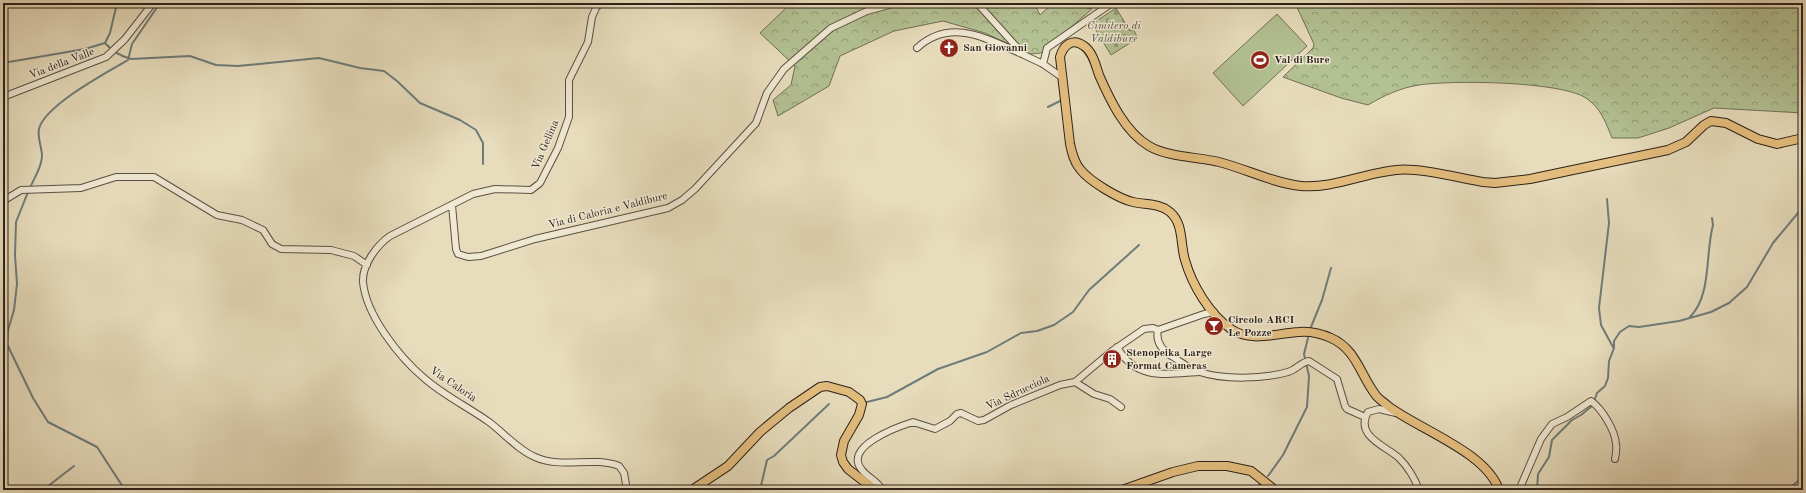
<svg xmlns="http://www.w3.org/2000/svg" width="1806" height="493" font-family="'Old Standard TT',serif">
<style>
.forest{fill:url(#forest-crowns);stroke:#707156}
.cemetery{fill:url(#cemetery-stones);stroke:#707156}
.pitch{fill:#b3c193;stroke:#707156}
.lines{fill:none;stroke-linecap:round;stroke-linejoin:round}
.stream{stroke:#6e7c7a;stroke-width:2}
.minor-casing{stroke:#5b5042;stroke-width:8}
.major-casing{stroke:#2c2119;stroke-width:10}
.minor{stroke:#efe8d3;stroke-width:6}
.major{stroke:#e4be7e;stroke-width:8}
.labels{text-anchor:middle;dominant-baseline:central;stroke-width:3;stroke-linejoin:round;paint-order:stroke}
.park-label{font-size:11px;font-style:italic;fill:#54513e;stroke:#efe8d3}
.poi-label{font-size:11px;font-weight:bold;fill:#2c2119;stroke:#efe8d3;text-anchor:start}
.street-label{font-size:11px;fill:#2c2119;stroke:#efe8d3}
</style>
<defs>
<pattern id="forest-crowns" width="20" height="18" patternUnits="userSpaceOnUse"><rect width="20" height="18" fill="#b3c193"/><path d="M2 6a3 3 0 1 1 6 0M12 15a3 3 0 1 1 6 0" fill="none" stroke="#929c77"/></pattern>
<pattern id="cemetery-stones" width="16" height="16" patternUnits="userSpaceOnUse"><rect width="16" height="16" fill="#b3c193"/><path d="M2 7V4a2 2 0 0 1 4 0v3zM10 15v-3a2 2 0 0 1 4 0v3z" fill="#929c77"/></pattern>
</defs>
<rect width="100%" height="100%" fill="#e7dcbc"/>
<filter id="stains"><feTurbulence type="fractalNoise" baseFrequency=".005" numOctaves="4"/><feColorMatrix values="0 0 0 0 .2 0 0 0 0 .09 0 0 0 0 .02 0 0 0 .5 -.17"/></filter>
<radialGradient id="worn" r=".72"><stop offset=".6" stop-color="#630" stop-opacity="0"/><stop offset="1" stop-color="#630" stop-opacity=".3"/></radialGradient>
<path class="forest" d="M791 3H1034L1040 15 1053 3H1067L1092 9 1041 53 1030 54 985 33 943 21 894 31 840 56 829 86 778 116 773 100 791 85 795 66 760 33Z
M1295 3H1803V113L1714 108 1669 128 1638 138H1612C1606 123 1601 108 1586 98 1560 81 1451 80 1419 85 1400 88 1385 95 1368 105L1341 98 1283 77 1313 48 1314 44Z"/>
<path class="cemetery" d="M1116 8 1130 31 1133 29 1138 38 1111 55 1092 24Z"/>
<path class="pitch" d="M1277 14 1307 46 1243 106 1213 73Z"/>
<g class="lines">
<path class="stream" d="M105 43C112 51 120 56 131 59L190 56 216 65 238 66 319 58 360 68 384 71 397 81 420 103 460 120 476 130 483 143V164
M3 63 85 49 105 43 110 33 117 3
M1048 107 1062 100
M30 188C34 178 42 167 42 156 42 147 37 138 39 129 44 106 107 72 128 60L132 44 160 3
M28 192 16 222 15 255 17 284 14 310 8 330 7 344 33 398 48 422 97 447 125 490
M1607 199 1609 223 1599 308 1601 325 1613 347
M1690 317C1712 295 1705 254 1713 225L1712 218
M1311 327 1322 300 1331 268
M863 403 887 397 938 369 987 352 1021 333 1037 331 1054 325 1073 312 1089 290 1139 245
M1268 476 1283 455 1307 407 1309 376 1304 354 1308 338
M43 490 74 466
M760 490 767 460 774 456 829 404
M1254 490 1260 484
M1537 490 1538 474 1549 457 1552 440 1572 420 1581 415 1593 405 1597 393 1605 386 1608 378 1609 361 1614 348V341L1620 332 1629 326 1639 327 1679 321 1711 312 1729 303 1747 287 1773 243 1803 207
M1787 490 1803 477"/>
<g class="minor-casing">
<path id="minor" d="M600 3 596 8 592 17 588 42 569 80V117L558 148 540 183 531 190 495 189 473 194 390 236C377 245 362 265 363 282 366 315 399 357 424 378 443 395 468 407 489 422 504 433 518 450 535 457 561 469 592 456 619 466L624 473 627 490
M977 3 1024 55 1043 64 1063 78
M917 48C951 17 987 39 1022 54
M1043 64 1047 48 1112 3
M3 97 106 57 125 39 153 3
M3 201 21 190 81 188 116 177H154L217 215 242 220 263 230 272 244 281 249 331 250 354 256 367 265
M452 205 456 249 458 254 468 257 481 256 535 239 668 208 682 200 695 189 756 123 767 93 784 69 831 28 867 11 896 3
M1214 312 1204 314 1158 330C1155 343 1163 351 1173 357 1181 362 1191 370 1200 372 1223 380 1264 379 1288 372 1296 370 1301 362 1309 361L1337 379 1345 406 1347 409 1365 417
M1117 347C1136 381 1166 374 1199 372
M1075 382 1094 394 1110 399 1121 407
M1396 413 1379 409 1368 412C1354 436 1386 446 1399 458 1407 466 1415 479 1419 490
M882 490C878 481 868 478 862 470 842 447 897 427 913 422L935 429 950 421 957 414 961 413 978 421 984 420 1011 405 1060 385 1075 382 1112 351 1144 329 1153 328 1158 330
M1519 490 1541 439 1552 424 1567 417 1591 401C1602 409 1615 430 1616 444 1617 449 1616 454 1615 459"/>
</g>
<g class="major-casing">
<path id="major" d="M692 490 728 466 760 432 789 408 820 387 827 386 849 392 860 400 862 404 859 415 844 441 841 455 843 462 848 469 875 490
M1122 490 1173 472 1198 466H1227L1251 471 1275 490
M1499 490C1486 452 1420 430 1388 406 1384 402 1378 399 1375 394 1360 374 1356 349 1331 338 1322 334 1309 331 1299 332 1277 333 1251 343 1231 329 1210 315 1192 285 1185 260 1180 244 1184 224 1170 212 1159 203 1146 205 1133 202 1119 199 1089 181 1080 169 1074 162 1072 153 1070 144L1060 57C1063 46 1072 37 1084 46 1093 52 1096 66 1099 75 1110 100 1125 132 1149 146 1167 157 1198 157 1219 162 1246 169 1273 183 1301 186 1331 189 1365 173 1396 170 1418 167 1459 178 1483 182L1495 183 1530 179 1668 150 1686 142 1704 125 1711 121 1726 123 1758 139 1777 144 1803 138"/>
</g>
<use href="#minor" class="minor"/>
<use href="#major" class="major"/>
</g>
<defs>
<g id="church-disc" transform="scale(1)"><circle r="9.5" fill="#8f2418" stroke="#efe8d3"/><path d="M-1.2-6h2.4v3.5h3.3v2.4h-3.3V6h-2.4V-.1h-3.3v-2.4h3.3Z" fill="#fff"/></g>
<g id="stadium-disc" transform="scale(1)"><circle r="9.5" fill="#8f2418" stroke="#efe8d3"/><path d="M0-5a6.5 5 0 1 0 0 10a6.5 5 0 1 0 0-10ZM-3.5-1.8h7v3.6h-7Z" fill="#fff"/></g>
<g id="bar-disc" transform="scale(1)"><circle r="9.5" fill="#8f2418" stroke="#efe8d3"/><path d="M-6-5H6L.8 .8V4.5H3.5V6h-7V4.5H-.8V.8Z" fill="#fff"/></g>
<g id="building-disc" transform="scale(1)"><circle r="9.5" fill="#8f2418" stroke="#efe8d3"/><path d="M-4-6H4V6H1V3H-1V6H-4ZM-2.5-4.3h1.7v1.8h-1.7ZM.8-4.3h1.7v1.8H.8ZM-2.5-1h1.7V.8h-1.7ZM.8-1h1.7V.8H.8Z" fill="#fff"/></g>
</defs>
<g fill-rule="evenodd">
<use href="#church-disc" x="949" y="48"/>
<use href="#stadium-disc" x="1260" y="60"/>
<use href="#bar-disc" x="1214" y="326"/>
<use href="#building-disc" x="1112" y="359"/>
</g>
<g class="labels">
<g class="park-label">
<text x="1114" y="26">Cimitero di<tspan x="1114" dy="13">Valdibure</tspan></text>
</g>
<g class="poi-label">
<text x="963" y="48">San Giovanni</text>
<text x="1274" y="60">Val di Bure</text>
<text x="1228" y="320">Circolo ARCI<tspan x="1228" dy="13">Le Pozze</tspan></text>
<text x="1126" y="353">Stenopeika Large<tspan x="1126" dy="13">Format Cameras</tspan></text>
</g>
<g class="street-label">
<text transform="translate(62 64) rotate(-21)">Via della Valle</text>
<text transform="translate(546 145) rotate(-67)">Via Gellina</text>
<text transform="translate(608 211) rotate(-14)">Via di Caloria e Valdibure</text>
<text transform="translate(453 385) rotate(34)">Via Caloria</text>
<text transform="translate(1018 393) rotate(-25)">Via Sdrucciola</text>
</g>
</g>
<rect width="1806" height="493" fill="none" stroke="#e7dcbc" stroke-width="16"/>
<rect x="4" y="4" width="1798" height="485" fill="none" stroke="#2c2119" stroke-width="2"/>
<rect x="8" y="8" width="1790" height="477" fill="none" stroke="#2c2119"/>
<rect width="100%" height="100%" filter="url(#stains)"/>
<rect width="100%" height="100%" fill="url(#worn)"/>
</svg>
